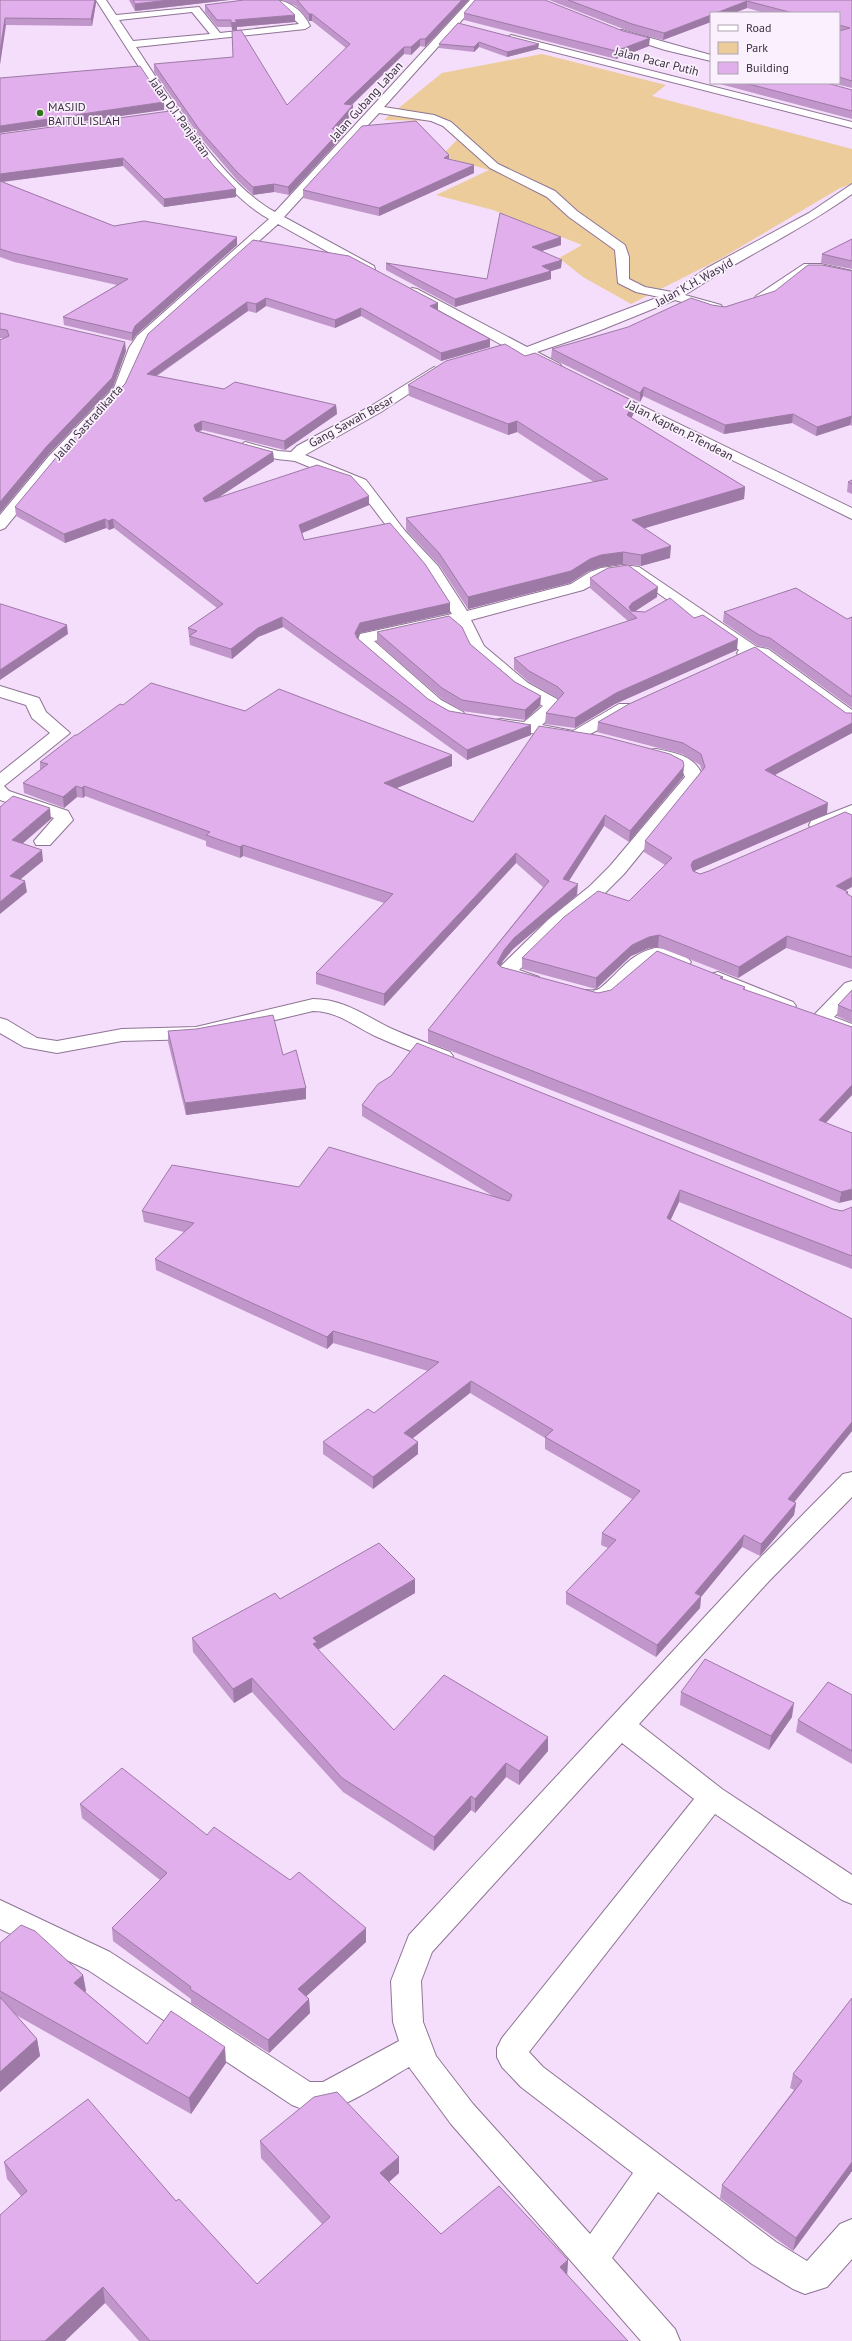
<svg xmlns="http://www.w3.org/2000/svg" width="852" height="2341" font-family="'PT Sans',sans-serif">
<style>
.green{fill:#ebcc9a}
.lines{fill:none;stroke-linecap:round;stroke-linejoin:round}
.minor-casing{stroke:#8e7494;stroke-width:2}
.minor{fill:#fff;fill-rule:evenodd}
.wall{fill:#c196cb}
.shaded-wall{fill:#9d7aa5}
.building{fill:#e0afec;stroke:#9d7aa5}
.poi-dot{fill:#307618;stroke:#fbf0fe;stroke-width:1.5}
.labels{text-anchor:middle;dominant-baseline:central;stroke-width:3.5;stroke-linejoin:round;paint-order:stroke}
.far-street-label{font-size:12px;fill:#3c313f;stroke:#fbf0fe}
.far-poi-label{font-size:12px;fill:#3c313f;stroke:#fbf0fe;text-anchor:start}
</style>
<rect width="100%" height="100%" fill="#f5defb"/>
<path class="green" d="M542 54 666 85 652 96 852 149V184L840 188 722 258 631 304 583 277 559 258 582 245 493 210 436 195 489 170 441 156 457 140 436 121 384 120 442 73Z"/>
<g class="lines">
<g class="minor-casing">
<path id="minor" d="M96 0H106L116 15 199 7 220 33 299 24 274 0C289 0 304 12 310 26L305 29 136 47C169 97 223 184 275 212L470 0H480L384 107 434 115 451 122 498 164 555 191 577 211 625 245 629 257V279L645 287 672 292 707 268 809 213 852 184V194C799 232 739 259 685 295L721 305 723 308 721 311 716 312 675 300 591 334 537 352 560 364 562 367 560 370 555 371 520 355 406 292 412 288 417 289 527 347 659 297 636 292 618 283 615 250 569 217 547 197 490 168 443 126 431 121 379 113 284 217 374 266 375 269 374 272H364L278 224 147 342 125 392 59 462 5 528 0 530V515L49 456 114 388 129 348 137 336 269 219C242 204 220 178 201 154 162 105 130 53 96 0ZM192 12 210 34 133 41 119 20Z
M622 30 711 55V61L665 50 618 35V31Z
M511 35 852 122V128L507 40 506 38Z
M804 264H821L852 271V279C838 276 823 270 809 272 794 274 777 307 756 302L754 299 756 296Z
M434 367 441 371 439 374 381 412 305 455 366 480 405 531 438 566 467 611 571 584 590 572 601 568 623 565 639 567 757 647 768 649 852 710V723L846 722 757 657H739L737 653 739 650 632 575 609 576 583 590 471 620 484 646 528 683 557 699 562 705 542 725 573 731 619 704H631L634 708 631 712 579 740 495 728 492 724 495 720 501 719 524 722 543 706 516 691 471 653 456 623 374 641 441 700 463 712 466 716 463 720H451L429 708 357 643 360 634 452 614 426 572 395 537 356 486 295 461 277 459 240 449 238 446 245 442 278 451 291 452 297 446 371 406Z
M607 389 852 508V519L602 396 600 393Z
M0 686 39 698 46 712 70 733 4 786 9 791 68 811 73 820 50 845H36L34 841 54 818 0 800V773L50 733 32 718 26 705 0 697Z
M656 749C676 753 696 756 703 777L624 874 604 894 563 927 519 970 539 977 542 981 539 985 532 987 503 978 498 970 501 966 549 919 590 886 610 866 685 777C680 762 663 761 650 758L647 754 650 750Z
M852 805V817L825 829H811L809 825 811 821Z
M655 948C666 948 685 953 691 962L688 966 681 968 654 960C635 972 620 1005 595 1003 588 1003 581 1000 574 998L571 994 574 990C582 988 591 993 599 989 620 973 627 955 655 948Z
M718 972 793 1002 796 1006 793 1010 786 1012 779 1010 711 982 708 978 711 974Z
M852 981V999L834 1017 852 1024V1037L814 1023 811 1019 814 1015 845 983Z
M313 999C343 999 364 1015 390 1028 410 1037 430 1044 450 1052L453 1056 450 1060 443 1062 436 1060C415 1053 395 1045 375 1036 354 1026 337 1011 313 1011L196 1039 122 1041 57 1053 24 1047 0 1033V1018L7 1020 37 1038 57 1041 122 1029 196 1027Z
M852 1472V1497L770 1580 639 1724 722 1789 852 1875V1904L842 1900 715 1814 529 2052 543 2067 776 2242 807 2261 840 2224 852 2219V2259L827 2287 805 2294 793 2289 752 2264 658 2192 612 2258 675 2329 680 2341H641L451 2124 409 2067C386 2080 343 2110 318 2112 310 2113 300 2108 292 2105L88 1970 0 1929V1900L110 1952 310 2082H323L399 2041 393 2022 391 1981 409 1935 752 1566 843 1474ZM622 1743 694 1799 502 2038 497 2048V2057L502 2067 521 2087 633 2173 590 2234 473 2104 436 2056 423 2022 421 1981 432 1952Z"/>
</g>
<use href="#minor" class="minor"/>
</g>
<path class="wall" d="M0 0H96V3L92 26 6 25Z
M129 0H229L135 11Z
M282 0H469L425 47 420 46 411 55 404 54 352 105 353 113 340 128H343V136L289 195 274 192 253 195 237 180 200 137 154 72V64L287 105 346 48 312 21H309L296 6Z
M549 0H852V88L832 83H839V13H765L747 8 663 40 631 32Z
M205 5 295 22 237 27V30H232V27H217L205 12Z
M464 13 649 46 616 59 464 20Z
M458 23 538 49 507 57 479 47 474 52 439 48V44Z
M716 83H827L852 90V119Z
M0 134 214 166 236 189V197L164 207 123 166 3 182 114 226 237 245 136 335 132 341 64 325 63 317 117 285 14 262 0 257Z
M449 159 474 173 379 216 303 198V190Z
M561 237V245L542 251 561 268 551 271V279L455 307 386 270V263L487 279Z
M852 239V269L821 263 822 254Z
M253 240 438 303V310L490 347 441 361 361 316 335 328 266 306 256 313 248 311 157 376 224 389 336 405 337 414 285 450 202 430 199 431 273 452 274 461 219 497 369 505 302 533 304 540 450 613 360 633 357 638 428 699 449 711 531 725V735L467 760 283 627 258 637 232 659 190 645 188 628 217 608 114 528 109 530 106 528 65 543 16 516 15 507Z
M852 271V426L850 425 816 436 792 423 724 434 643 396 640 402 551 358 552 349 712 305 725 307Z
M0 313 126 351 113 387 48 455 0 513V340L3 338H0Z
M525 356 635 402 634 413 631 418 745 487 744 499 644 528 670 558 641 566 623 564 601 567 589 571 570 583 468 609 439 565 406 530V518L594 482 517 432 508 435 409 396 408 385Z
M852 480V494L847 492 848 482Z
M590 578 657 597 635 611 694 618 737 650 615 704 575 728 545 724 546 713 559 699 529 682 514 669V658L628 621 590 588Z
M724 612 847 619 852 617V708L769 648 758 646 723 622Z
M377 632 470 644 515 682 541 696 540 706 525 720 462 711 442 699 377 643Z
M123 705 245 711 452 766 397 788 473 822 683 777 629 842 604 826 569 881 577 895 513 949 503 961 500 967 598 993 723 977V979L745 987V990L852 1027V1095L826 1123 852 1133 839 1203 428 1042V1030L543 887 516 863 384 1006 316 984V973L384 903 243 856 240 858 206 846V841L85 796 83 798 77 797 64 808 24 793 23 783 40 770V762L77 735Z
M846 713H852V733L774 775 827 814 694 871 700 874 845 891 848 892V894L852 897V969L786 948 738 978 658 947 649 948 631 956 596 989 522 969V958L629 901 665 865 644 852 645 841 702 771 700 765 682 754 597 732 598 722Z
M852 990V1023L837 1016 838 1005Z
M168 1031 283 1055 306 1099 186 1115 168 1042Z
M362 1105 842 1211 852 1207V1269L679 1202 670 1220 852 1319V1431L794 1502 796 1503 794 1515 762 1554 760 1556 742 1547 701 1597 700 1608 656 1657 566 1604V1592L608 1548 601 1545 602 1533 632 1499 545 1449V1438L470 1393 412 1439 418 1454 373 1489 323 1454V1442L374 1413 428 1371 333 1343 327 1349 156 1270 155 1259 184 1232 144 1222 142 1211 299 1187 493 1196 362 1116Z
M415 1593 318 1650 394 1730 548 1751 519 1785 506 1777 475 1813 471 1810 434 1851 343 1792 252 1692 234 1703 193 1652 192 1638 280 1599Z
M681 1692 792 1717 769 1750 680 1705Z
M852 1695V1764L796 1732 798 1720Z
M80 1804 207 1835 290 1880 366 1928V1942L306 1996 309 1999 310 2013 269 2053 191 2003V1999L113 1941 112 1928 160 1880 82 1818Z
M0 1943 83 1975 86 1991 85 1992 147 2044 226 2063 191 2114 16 2015 37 2039 40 2056 0 2092Z
M852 1998V2171L793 2251 720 2198 722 2185 794 2090 790 2088 793 2074Z
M260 2141 399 2173 389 2182 441 2234 568 2260 567 2275 628 2341H139L105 2303 65 2341H0L21 2196 7 2179 4 2162 176 2201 257 2284 322 2224 261 2158Z"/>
<path class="shaded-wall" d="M95 0H96V3L92 26 91 19Z
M169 0H229L135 11V4Z
M462 0H469L425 47V39Z
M747 1V8L734 13H716Z
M309 14H312V21H309Z
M295 15V22L237 27V30H232L231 23 235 20Z
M711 15V22L663 40 664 33Z
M5 18 6 25 0 65V52Z
M650 38 649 46 616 59V51Z
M420 39V46L411 55V47Z
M479 42V47L474 52V47Z
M539 44 538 49 507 57V52Z
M404 47V54L344 112V104Z
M164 102V110L0 133V126Z
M353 105V113L332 137V129Z
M343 128V136L289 195 288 187Z
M449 155V163L444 158Z
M123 158V166L0 182V174Z
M474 165V173L379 216V208Z
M274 184V192L253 195V187Z
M236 189V197L164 207V199Z
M237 237V245L136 335 132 341V333L135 326Z
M561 237V245L532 254V247Z
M562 260 561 268 542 274V266Z
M551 271V279L455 307V299Z
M266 298V306L256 313V304Z
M247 302 248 311 147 382V374Z
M438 303V312L430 306Z
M361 308V316L335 328V320Z
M490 339V347L441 361V353Z
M125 342 126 351 113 387 48 455 0 513V502Z
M644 387 643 396 640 402V393Z
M635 402 634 413 627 426V415Z
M336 405 337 414 285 450 284 441Z
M793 414 792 423 724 434 725 425Z
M852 416 850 425 816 436 817 427Z
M202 421V430L194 434V425Z
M517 421V432L508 435V424Z
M273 452 274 461 204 507 203 498Z
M745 487 744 499 632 532V520Z
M369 496V505L300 534 299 525Z
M105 519 106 528 65 543 64 534Z
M113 519 114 528 109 530 108 521Z
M671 546 670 558 641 566V555Z
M623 552V564L601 567 589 571 570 583 468 609V597L601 555Z
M658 587 657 597 631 614 629 607 632 603Z
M450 603V613L360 633 356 643 355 633 360 623Z
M282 617 283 627 258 637 232 659 231 649 258 628Z
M67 625 68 634 0 680V670Z
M738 639 737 650 615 704 575 728V718L616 693Z
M541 696 540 706 525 720V710Z
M852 723V733L764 781 765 770Z
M531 725V735L467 760V750Z
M452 755V766L384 793V783Z
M684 766 683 777 629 842 630 831Z
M76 786 77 797 64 808 63 797Z
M84 786 85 796 83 798 82 788Z
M828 803 827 814 692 872 691 865 693 861Z
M50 808 51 819 14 851 12 840Z
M605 815 604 826 563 890V879Z
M243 845V856L240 858V847Z
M42 850 43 861 11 887 10 876Z
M516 853V863L384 1006V994Z
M852 877V887L834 897 836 886Z
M25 881 27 892 0 914V902Z
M578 884 577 895 513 949 503 961 497 974V963L504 950 514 938Z
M659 935 658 947 649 948 631 956 596 989V978L632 945 649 937Z
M787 936 786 948 738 978 739 967Z
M852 1085V1095L817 1132 819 1120Z
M306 1088V1099L186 1115 185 1103Z
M852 1189V1200L839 1203 841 1192Z
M680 1190 679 1202 666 1230 667 1218Z
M333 1331V1343L327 1349V1337Z
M471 1381 470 1393 404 1445V1433Z
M852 1422V1431L787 1511 788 1499Z
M418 1442V1454L373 1489V1477Z
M796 1503 794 1515 760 1556 761 1544Z
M744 1535 742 1547 701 1597 700 1608 656 1657 657 1645 695 1593Z
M415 1579V1593L317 1650 314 1658 313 1638Z
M252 1678V1692L234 1703 233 1689Z
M794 1703 792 1717 769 1750 771 1736Z
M548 1737V1751L519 1785V1771Z
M506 1763V1777L475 1813V1799Z
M471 1796V1810L434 1851V1837Z
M366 1928V1942L299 2003 298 1989Z
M83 1975 86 1991 77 1999 74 1983Z
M309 1999 310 2013 269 2053 268 2040Z
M37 2039 40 2056 0 2092V2072Z
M225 2047 226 2063 191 2114 189 2098Z
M399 2157V2173L381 2189 380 2173Z
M852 2162V2171L793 2251 796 2238Z
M568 2260 567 2276 560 2267Z
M103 2287 105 2303 65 2341H45Z"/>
<path class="building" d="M0 0H95L91 19 5 18 0 52Z
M133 0H169L135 4Z
M244 0H279L295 15 235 20 237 22 231 23V20H217L205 5Z
M297 0H462L425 39H420L411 47H404L344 104 353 105 332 129 343 128 288 187 274 184 253 187 237 172 199 129 154 64 233 57 232 31 241 30 287 105 350 44 312 14H309Z
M475 0H545L623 31 650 38 616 51 464 13Z
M568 0H852V81L839 77V31L850 28 839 25V13H793L747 1 716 13H711V15L664 33 632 24Z
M458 23 539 44 507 52 479 42 474 47 439 44Z
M140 66 164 102 0 126V78Z
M745 83H827L852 90V111Z
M170 111 214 166 236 189 164 199 123 158 0 174V134Z
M416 121 449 155 444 158 474 165 379 208 303 190 362 126Z
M0 181 114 226 144 221 237 237 135 326 132 333 63 317 128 279 13 253 0 249Z
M500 213 561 237 532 247 562 260 542 266 551 271 455 299 386 263 487 279Z
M852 239V261L822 254Z
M253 240 349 256 438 303 430 306 490 339 441 353 361 308 335 320 266 298 256 304 247 302 147 374 224 389 235 382 336 405 284 441 202 421 194 425 196 431 273 452 203 498 205 502 317 465 351 476 369 496 299 525 304 540 390 523 425 564 450 603 360 623 355 633 357 638 428 699 449 711 531 725 467 750 282 617 258 628 231 649 189 636 197 631 188 628 223 604 113 519 108 521 105 519 64 534 15 507 59 454 125 384 148 334Z
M808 265H822L852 271V416L817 427 793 414 725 425 644 387 640 393 552 349 628 327 691 298 712 305 725 307 775 291Z
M0 313 125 342 112 378 47 446 0 502V340L9 336 7 330 0 329Z
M505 344 525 356 535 353 635 402 627 415 745 487 632 520 671 546 641 555 623 552 601 555 590 559 571 571 468 597 439 553 406 518 608 479 517 421 508 424 408 385 446 361Z
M852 480V484L848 482Z
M628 565 658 587 632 603 629 607 631 611 645 612 670 598 694 618 703 615 738 639 616 693 575 718 546 713 564 693 558 687 529 671 514 658 637 618 590 578 608 568Z
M796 588 847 619 852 617V697L770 638 759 635 724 612Z
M0 604H1L67 625 0 670Z
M449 616 462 627 470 644 515 682 541 696 525 710 462 700 442 688 377 632Z
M755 647 846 713H852V723L765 770 828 803 693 861 691 865 693 871 700 874 709 871 845 812 852 815V877L836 886 848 892 846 893 852 897V957L787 936 739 967 659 935 649 937 632 945 596 978 522 958 564 917 598 891 629 901 672 858 645 841 705 767 701 754 683 743 598 722 629 704Z
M151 683 245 711 279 689 452 755 384 783 473 822 539 726 602 736 670 754 683 761 684 766 682 769 630 831 605 815 563 879 578 884 514 938 504 950 497 963 501 967 598 993 611 990 657 951 723 977 720 978 745 987 743 989 852 1027V1085L819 1120 852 1133V1189L841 1192 428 1030 549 881 516 853 384 994 316 973 393 894 243 845 240 847 206 835 210 832 84 786 82 788 76 786 63 797 23 783 48 764 40 762 75 735H77L120 704 123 705Z
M13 796 50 808 12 840 42 850 10 876 25 881 0 902V807Z
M852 990V1011L838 1005Z
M273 1015 283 1055 296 1050 306 1088 185 1103 168 1031 196 1029Z
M417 1043 833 1209 842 1211 852 1207V1256L680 1190 667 1218 852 1319V1422L788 1499 796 1503 763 1542 761 1544 744 1535 695 1593 701 1596 657 1645 566 1592 616 1540 602 1533 640 1491 545 1437 553 1430 471 1381 404 1433 418 1442 373 1477 323 1442 368 1409 374 1413 439 1362 333 1331 327 1337 155 1259 194 1223 142 1211 172 1165 299 1187 329 1147 509 1201 512 1195 362 1105 378 1084 391 1076Z
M379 1543 415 1579 313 1638 317 1642 313 1644 394 1730 444 1675 548 1737 519 1771 506 1763 475 1799 471 1796 434 1837 342 1778 252 1678 233 1689 192 1638 275 1593 280 1599Z
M705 1659 794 1703 771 1736 681 1692Z
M828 1682 852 1695V1751L798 1720Z
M122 1768 207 1835 214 1827 290 1880 299 1872 366 1928 298 1989 309 1999 268 2040 190 1989 191 1987 112 1928 167 1873 80 1804Z
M21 1925 35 1931 83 1975 74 1983 147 2044 171 2011 225 2047 189 2098 0 1991V1943Z
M0 1997 37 2039 0 2072Z
M852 1998V2162L796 2238 722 2185 802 2081 793 2074Z
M337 2092 399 2157 380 2173 441 2234 499 2186 568 2260 560 2267 628 2341H150L103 2287 45 2341H0V2215L27 2191 4 2162 88 2099 176 2201 179 2199 257 2284 330 2217 260 2141 314 2097Z"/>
<circle class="poi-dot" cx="40" cy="113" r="4"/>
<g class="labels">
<g class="far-street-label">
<text transform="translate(657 61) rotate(14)">Jalan Pacar Putih</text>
<text transform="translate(366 101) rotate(-48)">Jalan Gubang Laban</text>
<text transform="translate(180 117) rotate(54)">Jalan D.I. Panjaitan</text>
<text transform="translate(694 282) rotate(-29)">Jalan K.H. Wasyid</text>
<text transform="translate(351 421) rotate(-29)">Gang Sawah Besar</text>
<text transform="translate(88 422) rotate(-48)">Jalan Sastradikarta</text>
<text transform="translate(680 430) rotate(27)">Jalan Kapten P.Tendean</text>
</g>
<g class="far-poi-label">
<text x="48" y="106">MASJID<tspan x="48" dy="14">BAITUL ISLAH</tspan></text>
</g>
</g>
<rect x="710" y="12" width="130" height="72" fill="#fbf0fe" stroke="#afa4b2"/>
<rect x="718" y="25" width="20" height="6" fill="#ffffff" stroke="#afa4b2"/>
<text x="746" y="32" font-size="12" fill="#3c313f">Road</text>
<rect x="718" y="42" width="20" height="12" fill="#ebcc9a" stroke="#afa4b2"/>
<text x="746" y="52" font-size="12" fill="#3c313f">Park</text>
<rect x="718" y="62" width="20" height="12" fill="#e0afec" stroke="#afa4b2"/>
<text x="746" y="72" font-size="12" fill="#3c313f">Building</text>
</svg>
